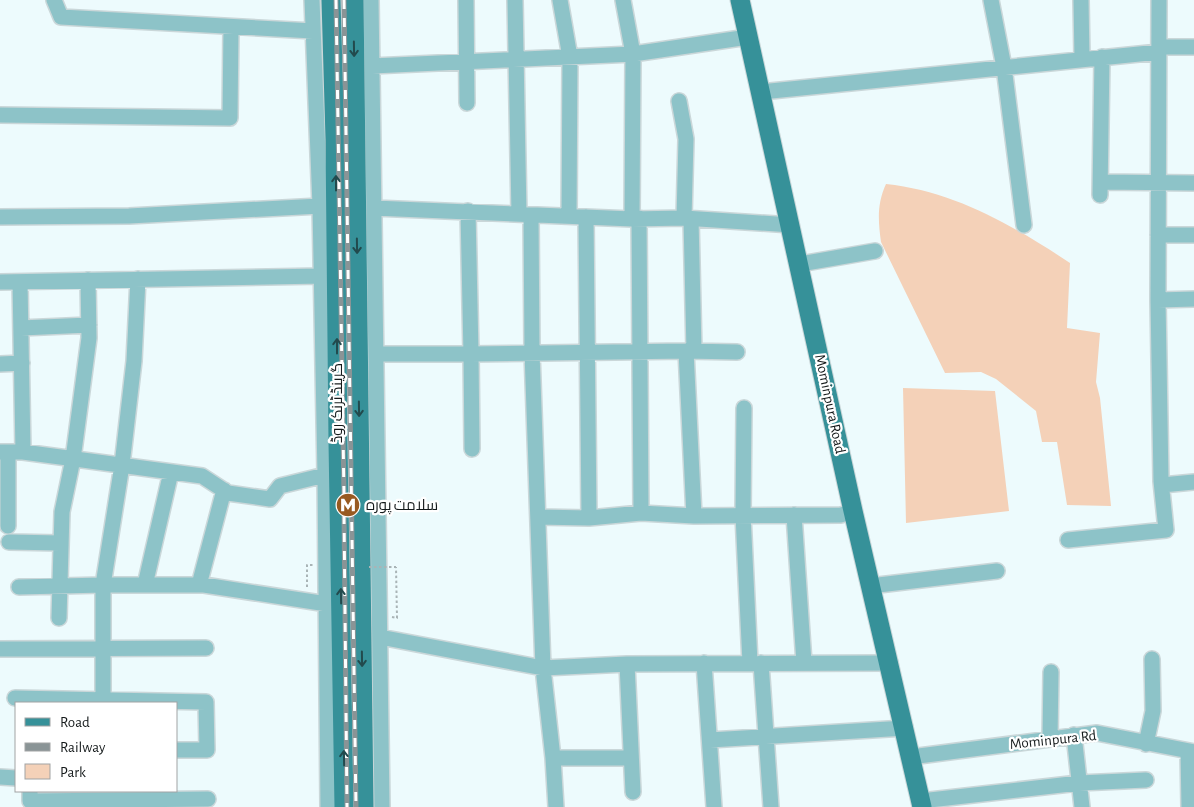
<svg xmlns="http://www.w3.org/2000/svg" width="1194" height="807" font-family="'Alegreya Sans',Cairo,sans-serif">
<style>
.green{fill:#f4d1b8}
.lines{fill:none;stroke-linecap:round;stroke-linejoin:round}
.minor-casing{stroke:#cad7d9;stroke-width:18}
.major-casing{stroke:#cad7d9;stroke-width:21}
.path{stroke:#a9b4b6;stroke-width:2;stroke-dasharray:2.5 2.5;stroke-linecap:butt}
.minor{stroke:#8dc3c8;stroke-width:15}
.major{stroke:#369199;stroke-width:19}
.rail-casing{stroke:#8a9496;stroke-width:5}
.rail{stroke:#fff;stroke-width:3;stroke-dasharray:9;stroke-linecap:butt}
.path-bridge{stroke:#a9b4b6;stroke-width:2;stroke-dasharray:2.5 2.5;stroke-linecap:butt}
.oneway{stroke:#224a4d}
.labels{text-anchor:middle;dominant-baseline:central;stroke-width:4.5;stroke-linejoin:round;paint-order:stroke}
.street-label{font-size:15px;fill:#151a1b;stroke:#fff}
.poi-label{font-size:15px;fill:#151a1b;stroke:#fff;text-anchor:start}
</style>
<rect width="100%" height="100%" fill="#edfbfd"/>
<path class="green" d="M886 184C954 191 1014 226 1070 263L1067 328 1100 333 1096 382 1100 398 1111 506 1067 505 1057 442H1042L1036 411 996 379 981 372 945 373 881 242C878 220 877 204 886 184Z
M903 388 995 391 1009 511 906 523Z"/>
<g class="lines">
<g class="minor-casing">
<path id="minor" d="M54 0 61 17 313 31
M312 0 320 206 325 475 328 807
M371 0 382 807
M466 0 467 103
M515 0 519 214
M560 0 570 57 569 216
M623 0 633 54 632 219
M991 0 1004 67 1024 225
M1081 0 1082 59
M1159 47H1194
M372 66 633 54 748 37
M761 92 1159 52
M679 101 686 139 684 218
M0 115 230 118 231 27
M1101 182 1194 183
M1100 195 1102 57
M374 208 632 219 684 218 791 225
M468 211 471 354 686 351 737 352
M531 215 532 352 543 668 553 758 556 807
M0 217 129 216 320 206
M586 217 589 518
M639 218 641 513
M691 219 694 351
M1158 235H1194
M800 264 875 251
M0 282 321 276
M20 282 23 452
M1158 300 1194 299
M21 328 89 325
M686 351 694 516
M376 354H471L472 449
M0 364 22 363
M744 408 743 515 750 663
M0 452H23L202 476 228 493 270 499 280 486 325 475
M1162 485 1194 482
M794 515 804 663
M538 517 589 518 641 513 694 516 841 515 853 511
M8 526V452
M1068 540 1166 530 1161 481 1158 300 1159 0
M9 542 60 543
M145 585 171 472
M199 585 224 490
M870 586 997 571
M19 587 103 585 122 465 134 361 138 279
M59 618 62 512 73 459 89 338 88 280
M380 637 543 668 627 664 890 663
M0 649 206 648
M704 663 714 807
M761 663 771 807
M627 664 633 792
M15 698 206 702 207 750H176
M103 703V585H204L327 604
M1074 735 1082 807
M1050 739 1051 672
M710 740 905 728
M1146 744 1153 711 1152 659
M1188 751 1189 807
M911 757 1097 733 1194 752
M553 758H631
M0 777 16 778
M30 791V801L208 799
M921 801 1079 783 1146 780"/>
</g>
<g class="major-casing">
<path id="major" d="M331 0 335 139 338 442 344 807
M354 0 364 807
M740 0 853 511 922 807"/>
</g>
<path class="path" d="M307 587V565H314
M392 617 397 618 396 567"/>
<use href="#minor" class="minor"/>
<use href="#major" class="major"/>
<g class="rail-casing">
<path id="rail" d="M336 0 344 495
M344 0 356 807
M344 515 347 807"/>
</g>
<use href="#rail" class="rail"/>
<path class="path-bridge" d="M369 567H396"/>
</g>
<defs><path id="oneway-shaft" d="M-6 0H5M1.5-3L5.5 0L1.5 3" fill="none" stroke-width="1.6" stroke-linecap="round" stroke-linejoin="round" transform="scale(1.25)"/></defs>
<g class="oneway">
<use href="#oneway-shaft" transform="translate(354 49) rotate(89)"/>
<use href="#oneway-shaft" transform="translate(336 183) rotate(-90)"/>
<use href="#oneway-shaft" transform="translate(357 246) rotate(89)"/>
<use href="#oneway-shaft" transform="translate(337 346) rotate(-90)"/>
<use href="#oneway-shaft" transform="translate(359 409) rotate(89)"/>
<use href="#oneway-shaft" transform="translate(341 596) rotate(-91)"/>
<use href="#oneway-shaft" transform="translate(362 659) rotate(89)"/>
<use href="#oneway-shaft" transform="translate(344 758) rotate(-91)"/>
</g>
<defs>
<g id="metro-disc" transform="scale(1.25)"><circle r="9.5" fill="#985a21" stroke="#fff"/><path d="M-5.5 5V-5H-3L0 0L3-5H5.5V5H3V-.5L0 4L-3-.5V5Z" fill="#fff"/></g>
</defs>
<g fill-rule="evenodd">
<use href="#metro-disc" x="348" y="505"/>
</g>
<g class="labels">
<g class="street-label">
<text transform="translate(337 403) rotate(-90)">گرینڈ ٹرنک روڈ</text>
<text transform="translate(830 404) rotate(78)">Mominpura Road</text>
<text transform="translate(1053 740) rotate(-6)">Mominpura Rd</text>
</g>
<g class="poi-label">
<text x="366" y="505">سلامت پورہ</text>
</g>
</g>
<rect x="15" y="702" width="162" height="90" fill="#ffffff" stroke="#a1a3a4"/>
<rect x="25" y="718" width="25" height="8" fill="#369199" stroke="#a1a3a4"/>
<text x="60" y="727" font-size="15" fill="#151a1b">Road</text>
<rect x="25" y="743" width="25" height="8" fill="#8a9496" stroke="#a1a3a4"/>
<text x="60" y="752" font-size="15" fill="#151a1b">Railway</text>
<rect x="25" y="764" width="25" height="15" fill="#f4d1b8" stroke="#a1a3a4"/>
<text x="60" y="777" font-size="15" fill="#151a1b">Park</text>
</svg>
